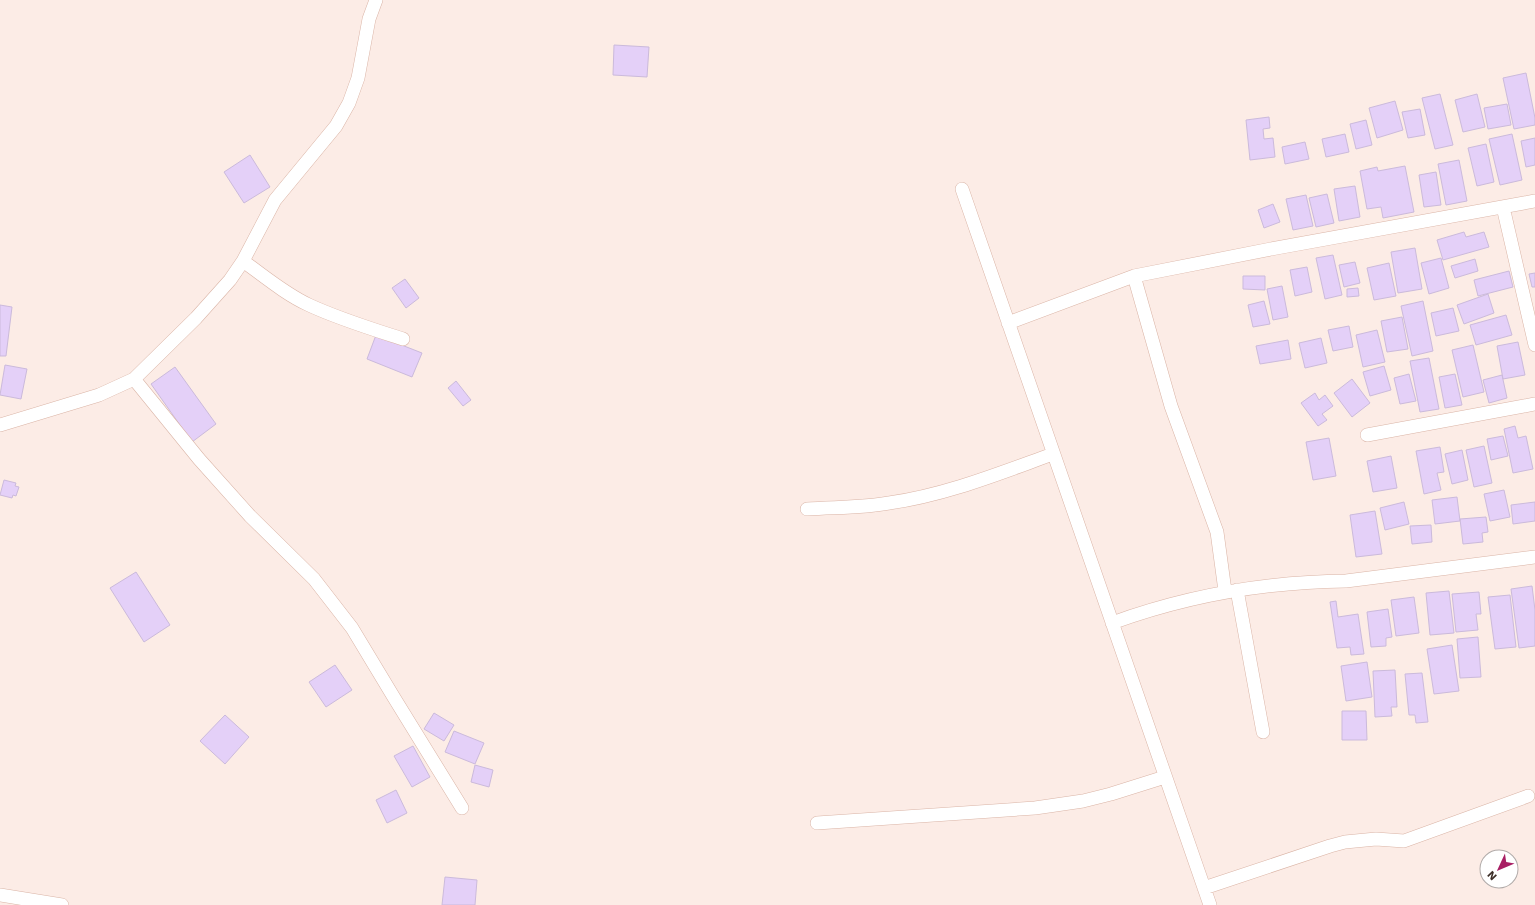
<svg xmlns="http://www.w3.org/2000/svg" width="1535" height="905" font-family="'Work Sans',sans-serif">
<style>
.building{fill:#e4d0f8;stroke:#cbbadb}
.lines{fill:none;stroke-linecap:round;stroke-linejoin:round}
.minor-casing{stroke:#dab4a6;stroke-width:14}
.minor{stroke:#fff;stroke-width:13}
</style>
<rect width="100%" height="100%" fill="#fcece6"/>
<path class="building" d="M614 45 649 47 647 77 613 75Z
M1526 73 1535 118V125L1514 129 1503 78Z
M1440 94 1453 145 1435 149 1422 98Z
M1477 94 1485 127 1463 132 1455 100Z
M1395 101 1403 130 1377 138 1369 108Z
M1507 104 1511 125 1488 129 1484 108Z
M1420 109 1425 135 1408 138 1402 112Z
M1269 117 1270 128 1263 129 1264 139 1273 138 1275 157 1250 160 1246 120Z
M1366 120 1372 145 1356 149 1350 124Z
M1345 134 1349 152 1326 157 1322 139Z
M1512 134 1522 180 1500 185 1489 139Z
M1535 138V165L1526 167 1521 141Z
M1305 142 1309 159 1285 164 1282 147Z
M1486 144 1494 182 1477 186 1468 148Z
M250 155 270 187 244 203 224 172Z
M1459 160 1467 201 1446 205 1438 164Z
M1405 166 1414 212 1383 218 1381 207 1367 209 1360 171 1377 167 1378 171Z
M1436 172 1441 205 1424 207 1419 175Z
M1355 186 1360 217 1339 221 1334 189Z
M1327 194 1334 223 1316 227 1309 198Z
M1306 195 1313 226 1293 230 1286 199Z
M1273 204 1280 222 1264 228 1258 210Z
M1464 232 1466 237 1484 232 1489 247 1443 260 1437 240Z
M1415 248 1422 289 1398 293 1391 252Z
M1333 255 1342 295 1325 299 1316 258Z
M1441 258 1449 288 1429 294 1421 263Z
M1475 259 1478 271 1455 278 1451 266Z
M1355 262 1360 283 1344 287 1339 265Z
M1389 263 1396 296 1374 300 1367 268Z
M1307 267 1312 292 1295 296 1290 270Z
M1509 271 1513 287 1478 296 1474 280Z
M1535 273V287H1532L1529 274Z
M1243 276H1265V290L1243 289Z
M405 279 419 298 406 308 392 288Z
M1282 286 1288 317 1273 320 1267 289Z
M1358 288 1359 296 1347 297V289Z
M1488 294 1494 313 1464 324 1457 305Z
M1264 301 1270 324 1253 327 1248 305Z
M1423 301 1433 351 1412 356 1401 306Z
M0 305 12 307 6 356H0Z
M1453 308 1459 331 1436 336 1431 313Z
M1506 315 1512 335 1476 345 1470 325Z
M1402 317 1408 349 1387 352 1381 321Z
M1349 326 1353 347 1333 351 1328 330Z
M1377 330 1385 362 1363 367 1356 335Z
M376 335 422 353 412 377 367 359Z
M1321 338 1327 363 1305 368 1299 343Z
M1288 340 1291 359 1260 364 1256 346Z
M1518 342 1525 375 1503 379 1497 346Z
M1473 345 1484 392 1463 397 1452 350Z
M1429 358 1439 409 1420 412 1410 361Z
M5 365 27 369 21 399 0 395Z
M1384 366 1391 390 1370 396 1363 372Z
M175 367 216 424 192 442 151 384Z
M1409 374 1416 401 1400 404 1394 378Z
M1455 374 1462 405 1445 408 1439 377Z
M1502 375 1507 398 1489 403 1483 380Z
M1352 379 1370 403 1352 417 1334 393Z
M456 381 471 400 463 406 448 388Z
M1315 393 1319 400 1325 395 1333 406 1322 414 1327 420 1318 426 1301 403Z
M1515 426 1518 438 1526 436 1533 469 1513 473 1504 429Z
M1503 436 1508 456 1491 460 1487 439Z
M1329 438 1336 476 1313 480 1306 442Z
M1484 446 1492 483 1474 487 1466 450Z
M1440 447 1444 472 1437 473 1441 490 1424 494 1416 451Z
M1462 450 1468 480 1452 484 1445 454Z
M1391 456 1397 488 1373 492 1367 461Z
M4 480 16 483 15 486 19 487 16 496 13 495 12 498 0 495Z
M1504 490 1510 517 1490 521 1484 494Z
M1457 497 1460 521 1435 524 1432 500Z
M1404 502 1409 524 1385 530 1380 508Z
M1535 502V521L1513 524 1511 505Z
M1375 511 1382 554 1356 557 1350 515Z
M1486 517 1488 532 1482 533 1483 542 1463 544 1460 519Z
M1431 525 1432 542 1412 544 1410 526Z
M136 572 170 625 144 642 110 588Z
M1532 586 1535 610V646L1519 648 1511 589Z
M1449 591 1454 633 1430 635 1426 593Z
M1479 592 1481 614H1476L1478 630 1456 632 1452 594Z
M1510 595 1516 647 1495 649 1488 597Z
M1414 597 1419 633 1396 636 1391 600Z
M1336 601 1338 617 1358 614 1364 654 1351 655 1350 647 1337 648 1330 602Z
M1388 609 1392 637 1386 638V646L1371 647 1367 612Z
M1478 637 1481 677 1460 678 1457 639Z
M1452 645 1459 691 1434 694 1427 649Z
M1367 662 1372 697 1346 701 1341 666Z
M335 665 352 690 326 707 309 682Z
M1395 670 1397 707H1391L1392 716 1375 717 1373 671Z
M1422 673 1428 722 1416 723 1415 715H1409L1405 674Z
M1342 711H1366L1367 740H1342Z
M434 713 454 725 444 741 424 729Z
M225 715 249 737 225 764 200 741Z
M454 731 484 743 475 764 445 752Z
M413 746 430 777 412 787 394 756Z
M475 765 493 770 489 787 471 782Z
M396 790 407 813 387 823 376 800Z
M445 877 477 880 475 905H442Z"/>
<g class="lines">
<g class="minor-casing">
<path id="minor" d="M962 189 1210 905
M1503 207 1535 345
M243 261C264 276 285 294 309 305 339 319 372 329 403 339
M1134 276 1171 406 1217 532 1225 591
M1008 323 1134 276 1271 249 1535 201
M134 379 199 459 250 516 314 579 352 628 393 696 462 808
M0 425 99 395 134 379 196 318 230 280 243 261 275 200 336 126 349 103 358 78 369 19 376 0
M1367 435 1535 404
M807 509C834 507 862 508 889 503 946 495 1000 473 1053 454
M1237 590 1263 732
M1112 623C1189 595 1264 582 1346 581L1535 557
M817 823 1035 808 1083 801 1111 794 1165 777
M1204 888 1330 846 1345 842 1376 839 1404 841 1528 796
M0 895 62 905"/>
</g>
<use href="#minor" class="minor"/>
</g>
<g transform="translate(1499 869) rotate(226)"><circle r="19" fill="#ffffff" stroke="#b1aba9"/>
<path d="M0-3L7 15L0 10L-7 15Z" fill="#a81f64"/>
<text y="-6" font-size="11" font-weight="bold" text-anchor="middle" fill="#3d2e28">N</text>
</g>
</svg>
